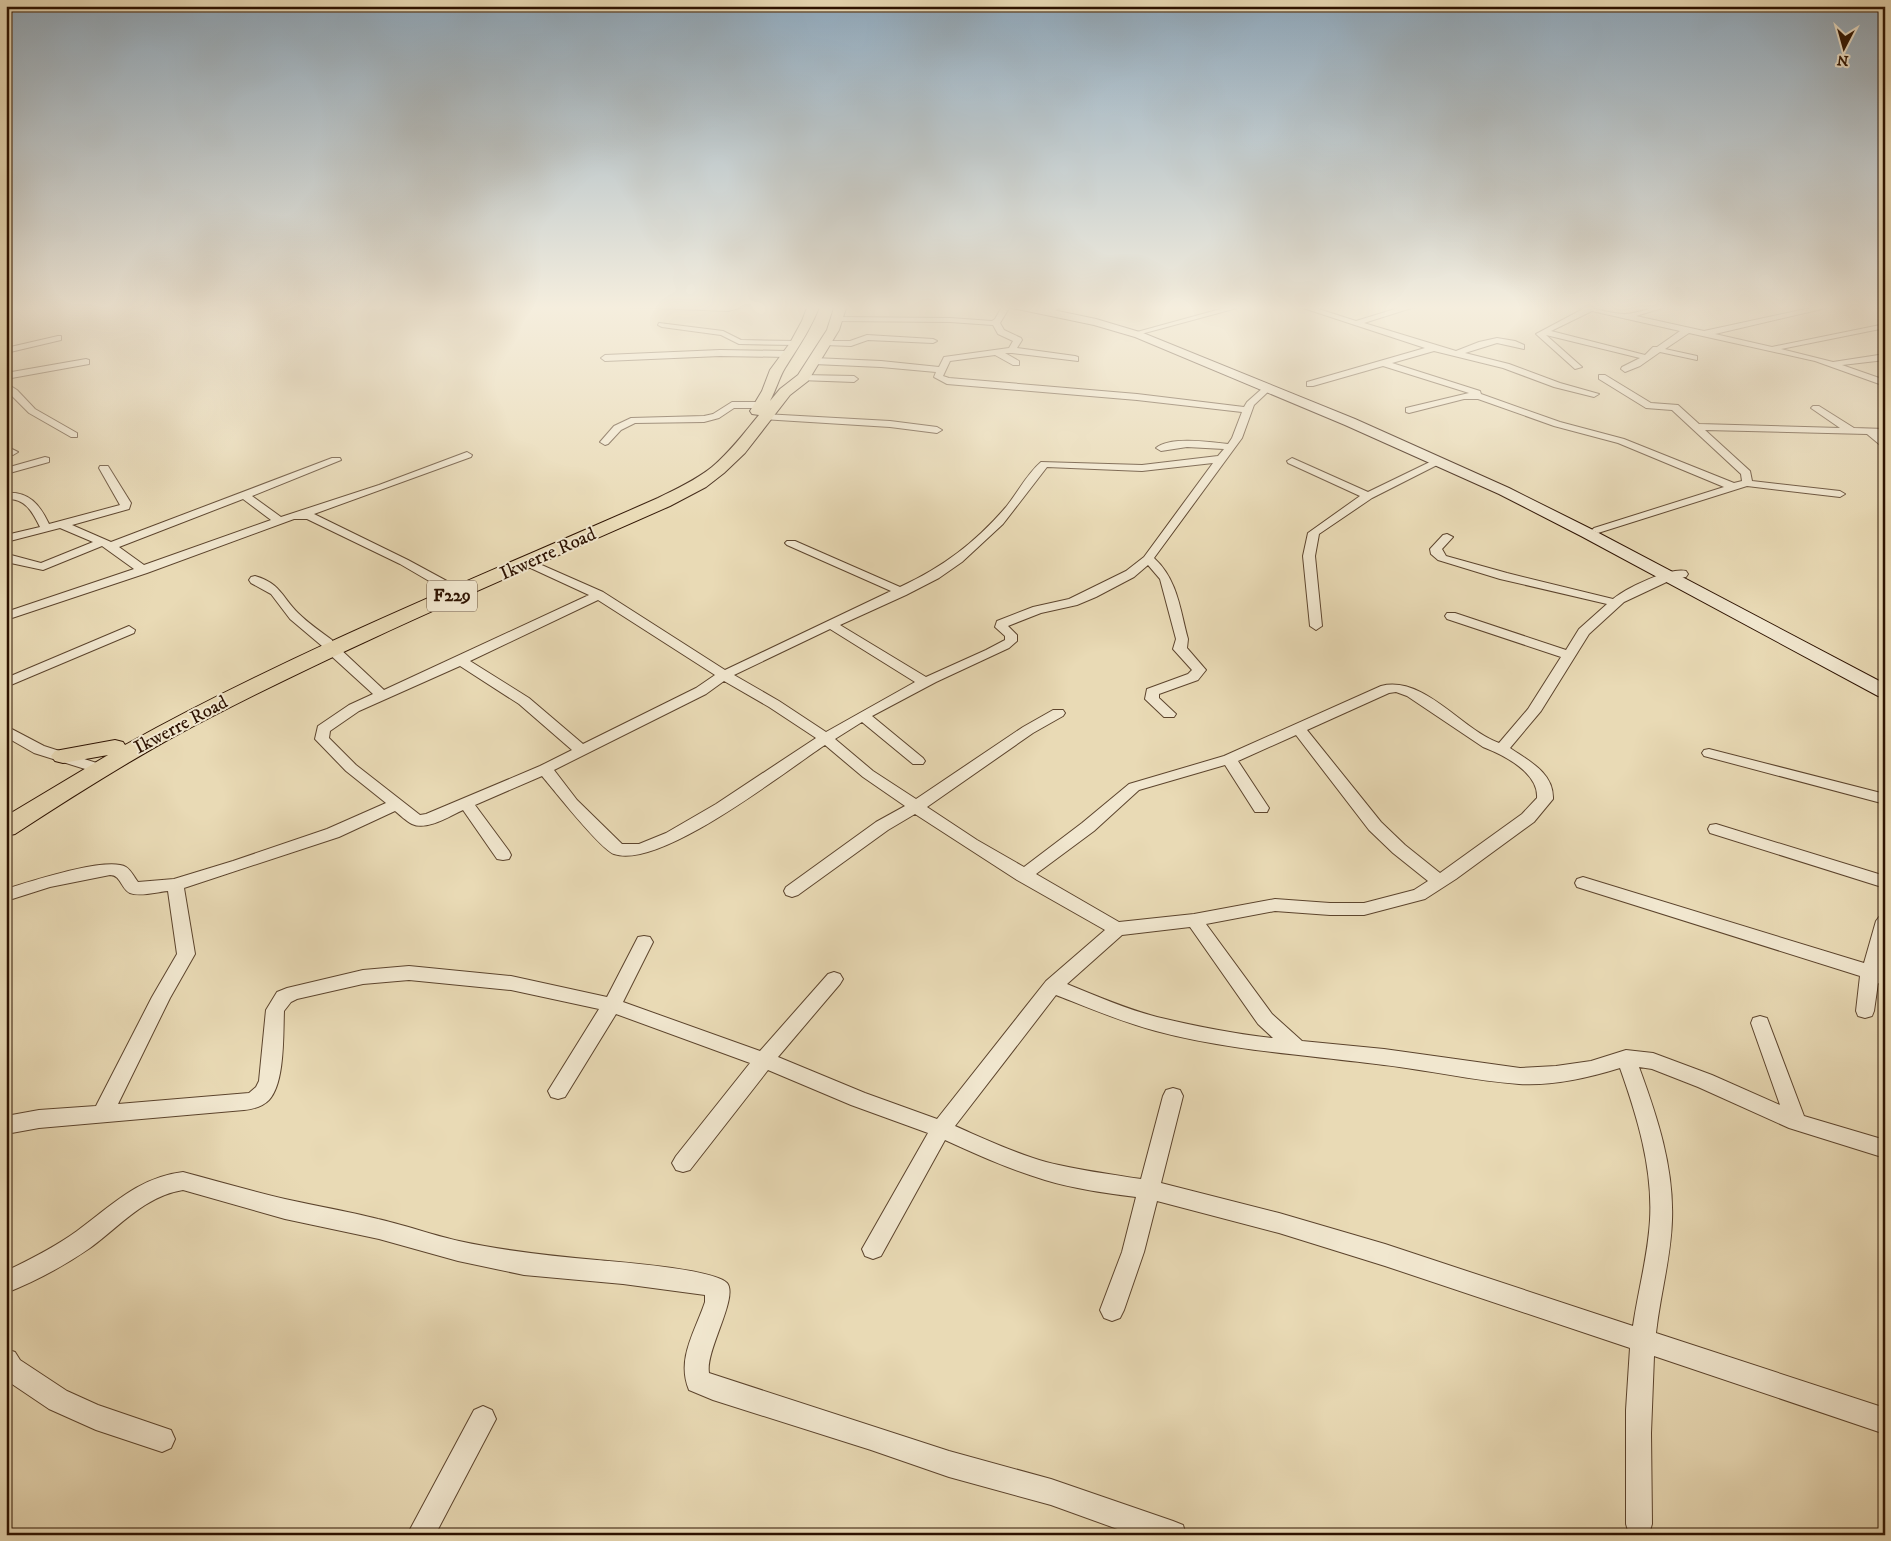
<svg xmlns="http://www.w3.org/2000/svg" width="1891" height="1541" font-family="'IM FELL DW Pica',serif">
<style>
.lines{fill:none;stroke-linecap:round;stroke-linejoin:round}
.street-casing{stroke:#5c442d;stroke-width:2}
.secondary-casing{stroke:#2d1200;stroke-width:2}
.primary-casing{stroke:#2d1200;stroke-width:2}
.street{fill:#f1e7cf;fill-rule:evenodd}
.secondary{fill:#f1e7cf;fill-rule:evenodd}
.primary{fill:#e9dab5;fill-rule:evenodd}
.labels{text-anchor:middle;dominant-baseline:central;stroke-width:4;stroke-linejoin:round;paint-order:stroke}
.shield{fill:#f1e7cf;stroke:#68523e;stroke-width:1}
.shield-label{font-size:18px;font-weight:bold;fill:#2d1200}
.street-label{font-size:19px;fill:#2d1200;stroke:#f1e7cf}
</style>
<rect width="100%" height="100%" fill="#e9dab5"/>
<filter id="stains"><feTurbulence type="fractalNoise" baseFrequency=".004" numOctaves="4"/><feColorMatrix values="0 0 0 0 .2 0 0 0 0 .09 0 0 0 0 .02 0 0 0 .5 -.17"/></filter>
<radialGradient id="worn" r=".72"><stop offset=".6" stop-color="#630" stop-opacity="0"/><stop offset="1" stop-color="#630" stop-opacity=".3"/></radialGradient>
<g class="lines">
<g class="street-casing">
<path id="street" d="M625 305 728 307 751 305 728 311 629 307Z
M1003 305H1011L1000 323 1004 330 1021 338 1022 340 1017 348 1075 356 1078 357V361L1012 353H1005L1019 361V365H1013L995 355 950 361 943 376 949 378 1137 394 1244 407 1247 402 1265 386H1271L1272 388 1254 405 1242 438 1154 558C1178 580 1180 610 1188 639L1187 648 1206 670 1198 680 1159 694V698L1176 714 1174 717H1164L1145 699 1147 689 1188 674 1192 670 1173 649 1176 639 1160 579 1148 565 1134 577 1096 597 1077 605 1041 613 1008 626 1017 635V641L1009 648 936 682 872 716 923 758 925 761 923 764H913L862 722 835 739 873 771 916 799 1023 727 1053 710H1063L1065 713 1063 716 1033 733 927 807 977 840 1024 867 1082 823 1129 784 1224 756 1381 686C1424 675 1462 730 1499 743L1528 709 1561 657 1447 619 1445 616 1447 613H1455L1566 650 1579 629 1607 604 1500 579 1438 560 1431 554 1430 549 1443 535 1447 534 1453 537 1442 549 1446 556 1507 573 1613 599C1626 588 1670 567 1686 571L1688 574 1686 577 1673 579 1624 602 1589 634 1541 711 1510 748C1529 761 1554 773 1553 799L1534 822 1456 879 1425 899 1364 915H1330L1275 911 1206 924 1272 1014 1302 1041 1384 1049 1520 1068 1556 1066 1591 1061 1626 1050 1653 1053 1712 1075 1780 1105 1751 1023 1753 1018 1760 1016 1767 1018 1804 1116 1885 1140V1158L1789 1128 1698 1087 1652 1069 1639 1067C1657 1116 1674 1167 1672 1220 1671 1258 1660 1295 1656 1333L1885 1408V1434L1654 1356 1651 1433 1652 1524 1649 1534H1629L1626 1524V1410L1630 1348 1385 1266 1279 1233 1157 1201 1144 1252 1124 1310 1120 1318 1112 1321 1104 1318 1100 1310 1122 1252 1136 1197C1106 1193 1075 1189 1045 1180 1011 1170 978 1155 945 1140L881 1256 873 1259 865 1256 862 1249 928 1133 851 1105 768 1070 690 1170 683 1172 676 1170 672 1163 676 1156 750 1063 616 1014 565 1097 558 1099 551 1097 548 1091 599 1009 511 990 409 980 363 984 297 999 291 1002 284 1011C283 1034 285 1083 269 1100 262 1107 253 1109 244 1110L39 1128 6 1134V1116L39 1110 96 1106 152 997 177 954 168 891C157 892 140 897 130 893 121 889 121 875 110 875L50 887 6 901V889C29 882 107 856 126 867 131 870 134 877 138 882L174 879 233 861 327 829 386 803 346 771 315 739 318 726 349 705 373 694 328 653 326 650 328 647H338L384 690 589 595 524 565 522 563 528 559 603 592 725 670 891 591 787 545 785 543 787 541H795L900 587C943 567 975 543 1006 507 1018 492 1027 474 1041 462L1142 465 1218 456 1224 449 1187 447 1161 451 1156 448C1170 436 1210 442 1228 444L1232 438 1242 412 1137 400 947 384 934 377 936 372 881 367 814 364 810 361 814 358 881 361 939 367 944 357 1009 348 1013 341 998 334 993 325 950 322 837 321 833 319 837 317 950 318 992 321 995 319ZM1213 463 1144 557 1126 571 1069 599 1033 607 997 621 995 627 1005 636V640L986 650 926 677 840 625 906 595 939 578 962 562 1003 524 1047 467 1142 471ZM598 600 715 675 696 688 583 744 529 698 470 661ZM830 629 915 682 826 732 779 701 734 675ZM460 666 519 704 572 750 540 766 426 814 420 815 356 765 329 738 330 731 359 711ZM724 681 769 707 816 738 716 804 666 833 639 844H622L577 800 554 770 706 694ZM1396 692 1407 696 1483 747C1504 755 1539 773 1537 798L1522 814 1440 873 1405 845 1381 822 1307 730 1389 693ZM1296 735 1369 830 1393 853 1428 881 1414 890 1364 903H1330L1275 899 1194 914 1119 922 1036 874 1094 831 1139 790 1225 765 1255 812H1267L1269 808 1238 761ZM825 745 863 777 905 806 876 822 786 887 784 891 786 895 792 897 798 895 888 830 915 814 1017 880 1105 930 1046 981 937 1119 865 1093 778 1057 840 984 843 979 840 974 834 972 828 974 760 1051 623 1002 653 942 650 937 644 936 638 937 607 997 511 976 409 966 363 970 287 988 277 992 266 1010 259 1081 256 1087 249 1093 118 1104 170 998 195 954 184 888 339 837 395 811C400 815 406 821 412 824 427 831 450 816 463 810L497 859 503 860 509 859 511 855 509 851 475 805 542 776C554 790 600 849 614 854 660 870 784 772 825 745ZM1190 927 1258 1024 1273 1038C1234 1034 1195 1026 1157 1017 1126 1009 1096 996 1067 984L1122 935ZM1056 995C1089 1008 1122 1022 1156 1031 1231 1051 1308 1055 1384 1065 1429 1070 1474 1081 1519 1084 1553 1086 1588 1078 1620 1068 1637 1116 1653 1168 1650 1220 1648 1256 1638 1291 1633 1326L1385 1244 1279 1213 1161 1183 1183 1096 1180 1090 1173 1088 1166 1090 1163 1096 1141 1179C1109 1174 1077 1170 1046 1162 1014 1153 985 1139 955 1126Z
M1054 305H1065L1050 313 1043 311Z
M1235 305H1248L1141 334 1137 332Z
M1294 305H1306L1356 321 1408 305H1421L1364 323 1456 351 1479 342 1497 338 1515 341 1524 345V349L1497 343 1465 353 1509 364 1560 383 1599 394 1594 397 1554 387 1503 368 1434 351 1392 363 1480 391 1481 394 1560 422 1624 439 1734 483 1742 481 1741 474 1672 410 1646 408 1599 379V375H1605L1651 403 1678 405 1699 424 1840 428 1811 408 1813 406H1819L1854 428 1885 429V435H1879L1885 440V449L1867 434 1705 430 1750 471 1752 481 1840 491 1845 494 1840 497 1747 486 1598 533 1592 530 1594 528 1724 487 1618 443 1554 426 1478 399H1464L1409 413 1406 412V408L1469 393 1383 366 1313 386H1307V382L1425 348Z
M1570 305C1590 305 1607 314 1625 314 1639 314 1655 305 1672 305L1636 316 1704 331 1824 305H1839L1715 334 1772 347 1885 324V328L1781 349 1833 362 1885 354V360L1842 365 1885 380V386L1815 361 1689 333 1665 349 1697 356V360L1660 352 1640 366 1625 372 1621 369 1622 367 1640 358 1546 335 1582 367 1575 369 1536 334 1583 309ZM1592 311 1680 331 1657 347H1653L1645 355 1551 331Z
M659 323 723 331 741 340 796 341 800 343 796 345 739 344 721 335 662 327 658 325Z
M867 335 933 339 937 341 933 343 868 340 851 346 825 345 821 343 825 341H850Z
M58 336H61V340L6 353V348Z
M720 350 788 351 792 354 788 357 720 356 605 361 601 358 605 355Z
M86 359 89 360V364L6 379V373Z
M803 375 854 376 858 379 854 382 800 380 799 378Z
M6 383 17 390 35 409 77 433V437H71L29 413 6 390Z
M732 402H762L767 405 762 408H734L719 418 704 422 635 423 621 430 608 444 605 445 600 442 614 426 631 418 704 416 713 414Z
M764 414 890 421 937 427 942 430 937 433 890 427 761 419 759 417Z
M6 446 18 452 13 455 6 453Z
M467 452 472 455 471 457 314 514 408 560 456 586 458 589 456 592H448L400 564 307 519H294L147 573 6 620V612L134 569 102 546 43 570 6 562V555H11L41 563 93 542 60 528 6 542V535L40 527C32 511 25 498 6 499V493C29 491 40 505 49 524L120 505 99 468 100 466H108L131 503 129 509 72 525 111 542 332 458H340L341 460 252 496 281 517 379 485ZM243 499 271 520 144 565 119 547Z
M45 457 49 458V462L6 474V468Z
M1292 458 1368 492 1434 460H1442L1443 462 1372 498 1319 534 1315 556 1322 626 1316 630 1310 626 1303 556 1308 533 1360 496 1288 463 1287 461Z
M255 576C280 583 282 597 298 613 308 623 320 631 332 640L333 643 332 646H322L290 619 271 594 251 583 249 580 251 577Z
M129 626 135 630 134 633 6 687V678Z
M6 726 44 746 106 766 108 769 106 772 101 774 34 753 6 737Z
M1709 749 1885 794V804L1704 756 1702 753 1704 750Z
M1716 824 1885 876V888L1710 833 1708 829 1710 825Z
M1583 877 1864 963 1876 921 1879 917 1885 915V952L1880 969 1885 971V986L1878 983 1874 1011 1872 1016 1865 1018 1858 1016 1856 1011 1860 976 1577 887 1575 883 1577 879Z
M183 1172C217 1181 251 1191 285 1199 316 1206 347 1211 378 1219 405 1225 432 1235 459 1241 505 1251 551 1256 597 1260 620 1262 714 1269 727 1283 739 1297 705 1351 709 1373L949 1451 1051 1479 1173 1521 1183 1525 1186 1535H1134L1051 1505 949 1477 871 1450 713 1400 689 1390C676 1359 695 1332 705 1302V1295L623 1284 524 1275 458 1261 379 1239 285 1219 183 1190C145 1196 120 1226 90 1248 64 1266 36 1281 6 1293V1271C31 1259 55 1247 77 1231 111 1206 139 1177 183 1172Z
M6 1349 15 1352 20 1360 67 1391 98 1405 171 1430 175 1439 171 1448 162 1452 96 1430 49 1409 6 1380Z
M483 1406 492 1410 496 1419 435 1535H407L474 1410Z"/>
</g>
<g class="secondary-casing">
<path id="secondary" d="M1007 305H1029L1096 319 1143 333 1355 419 1509 488 1593 530 1885 684V698L1878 696 1581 536 1499 494 1345 425 1135 337 1094 325 1012 308Z"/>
</g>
<g class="primary-casing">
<path id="primary" d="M808 305H820C811 329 798 347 785 368 779 378 776 390 770 401L780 389 798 375 827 330 835 305H847L839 330 808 381 790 395 745 453 724 473 706 487 670 506C503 580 334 651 173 737 119 767 67 800 15 834L6 836V816L108 755 63 763 55 761 51 756 55 751 115 740 123 742 125 745C296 650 479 577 658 498 676 489 696 480 712 467 730 452 744 433 759 415L752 414 750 411 762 391 770 370 790 343 802 321Z"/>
</g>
<use href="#street" class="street"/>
<use href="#secondary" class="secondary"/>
<use href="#primary" class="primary"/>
</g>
<linearGradient id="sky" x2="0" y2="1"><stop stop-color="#8fa8bb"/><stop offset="0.59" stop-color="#f5eede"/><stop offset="1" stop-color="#f5eede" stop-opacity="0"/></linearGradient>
<rect width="1891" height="521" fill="url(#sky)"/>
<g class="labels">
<rect class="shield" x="427" y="580.5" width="50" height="31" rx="4"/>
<g class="shield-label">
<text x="452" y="596">F229</text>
</g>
<g class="street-label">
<text transform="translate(548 554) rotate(-24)">Ikwerre Road</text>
<text transform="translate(181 725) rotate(-28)">Ikwerre Road</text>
</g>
</g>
<rect width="1891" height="1541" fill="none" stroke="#e9dab5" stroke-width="25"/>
<rect x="8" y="8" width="1876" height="1526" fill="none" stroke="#2d1200" stroke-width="2.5"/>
<rect x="12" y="12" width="1866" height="1516" fill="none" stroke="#2d1200"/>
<g transform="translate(1844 48) rotate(186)" stroke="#f1e7cf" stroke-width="4" paint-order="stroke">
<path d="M0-4L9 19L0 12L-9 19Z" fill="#2d1200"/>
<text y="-8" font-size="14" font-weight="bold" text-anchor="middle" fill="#2d1200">N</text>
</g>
<rect width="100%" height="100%" filter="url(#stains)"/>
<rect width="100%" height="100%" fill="url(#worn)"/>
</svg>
